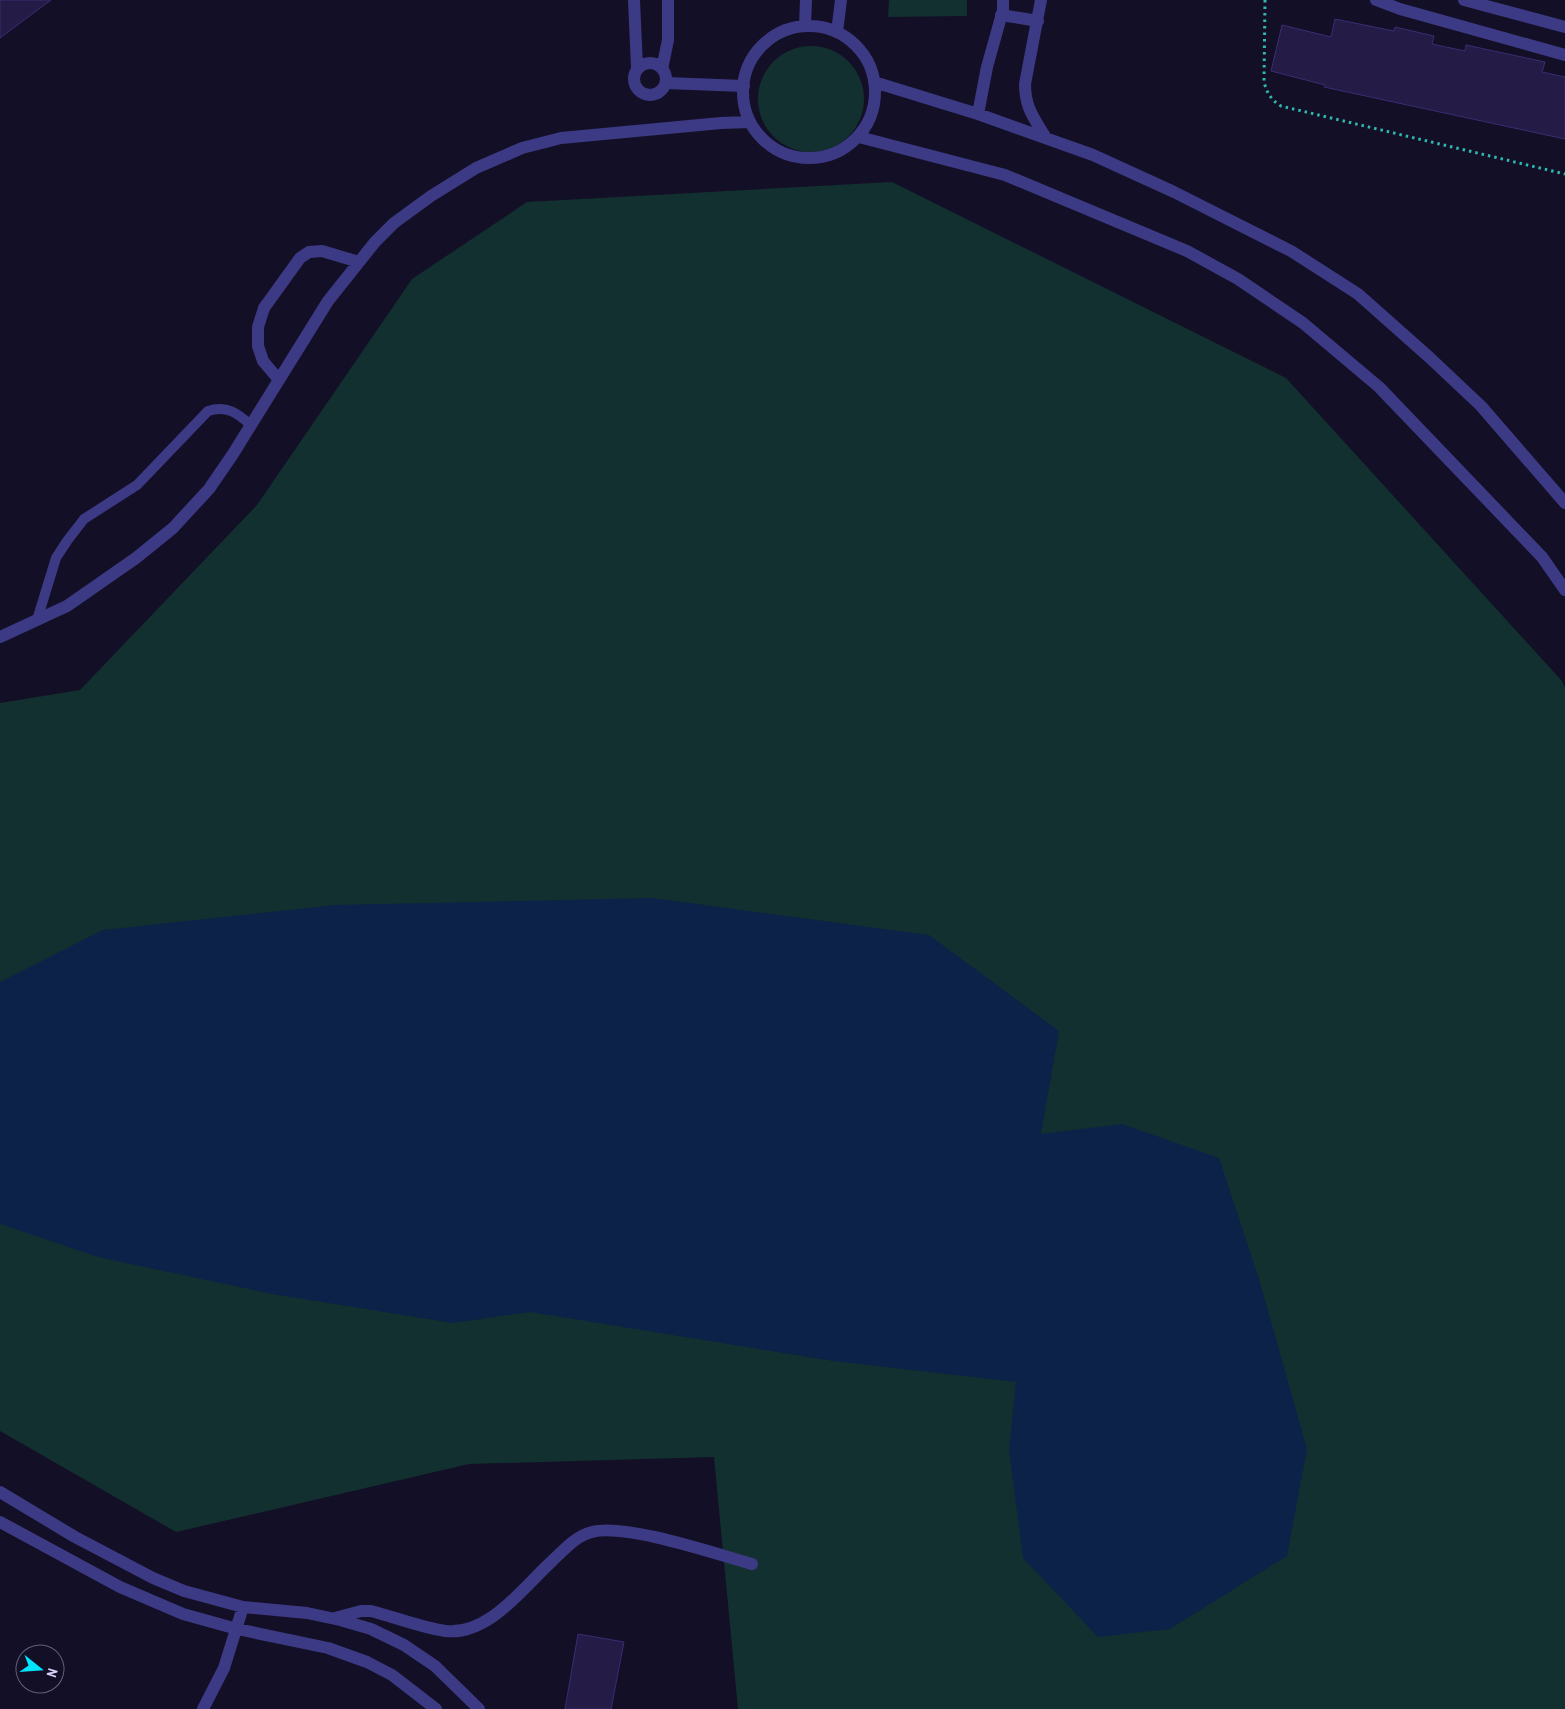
<svg xmlns="http://www.w3.org/2000/svg" width="1565" height="1709" font-family="'Archivo Narrow',sans-serif">
<style>
.green{fill:#12302f}
.water{fill:#0c2248}
.building{fill:#241b47;stroke:#3b2d73}
.lines{fill:none;stroke-linecap:round;stroke-linejoin:round}
.path{stroke:#2fb8b0;stroke-width:3;stroke-dasharray:2.5 4;stroke-linecap:butt}
.lane{stroke:#3d3a85;stroke-width:10}
.street{stroke:#3d3a85;stroke-width:12}
</style>
<rect width="100%" height="100%" fill="#130f26"/>
<path class="green" d="M889 0H967V16L888 17Z
M758 99a53 53 0 1 1 106 0a53 53 0 1 1-106 0Z
M892 182 1286 378 1562 681 1565 688V1709H738L714 1457 469 1464 176 1532 0 1431V703L80 690 257 505 412 279 527 202Z"/>
<path class="water" d="M652 898 929 935 1059 1031 1041 1134 1122 1124 1219 1158 1259 1279 1307 1449 1287 1556 1170 1629 1098 1637 1023 1558 1009 1450 1016 1382 833 1361 530 1312 453 1323 272 1294 98 1257 0 1224V982L103 930 335 905Z"/>
<path class="building" d="M0 0H51L0 38Z
M1335 19 1394 31 1395 27 1434 36 1432 44 1465 51 1466 45 1545 62 1542 72 1565 77V139L1324 87 1325 85 1271 71 1282 25 1331 37Z
M578 1634 624 1642 611 1709H565Z"/>
<g class="lines">
<path class="path" d="M1265 0 1264 82C1267 93 1271 100 1281 106L1565 174"/>
<path class="lane" d="M37 620 56 558 67 541 84 519 137 485 208 411C227 405 237 413 251 425"/>
<path class="street" d="M634 0 637 68
M1041 0 1025 84C1025 108 1034 118 1046 138
M1376 0 1400 9 1565 55
M1464 0 1565 27
M1001 15 1038 21
M805 26 806 0
M743 92a66 66 0 1 1 132 0a66 66 0 1 1-132 0Z
M837 32 841 0
M634 79a16 16 0 1 1 32 0a16 16 0 1 1-32 0Z
M662 69 668 40V0
M874 82 978 114 1093 155 1174 192 1291 251 1358 294 1429 357 1481 406 1565 503
M666 83 744 86
M978 114 987 67 1003 10V0
M859 137 1005 175 1187 251 1238 279 1303 323 1379 387 1542 557 1565 590
M279 380 263 361 258 346V327L264 308 300 258 309 252 322 251 359 262
M0 637 67 606 136 558 173 528 209 489 233 454 328 301 375 242 394 223 431 196 476 168 522 148 561 138 721 123 749 122
M0 1492 75 1537 153 1578 184 1591 243 1607 307 1613 340 1620 371 1629 404 1645 435 1666 479 1709
M0 1522 120 1587 183 1614 237 1629 328 1648 367 1662 392 1675 436 1709
M335 1618 361 1611H371C394 1617 423 1628 445 1631 488 1636 522 1589 550 1563 563 1551 575 1536 592 1532 625 1523 716 1554 752 1564
M203 1709 224 1668 243 1607"/>
</g>
<g transform="translate(40 1669) rotate(107)"><circle r="24" fill="#130f26" stroke="#625e7d"/>
<path d="M0-4L9 19L0 12L-9 19Z" fill="#00e5ff"/>
<text y="-8" font-size="14" font-weight="bold" text-anchor="middle" fill="#d9d4ff">N</text>
</g>
</svg>
